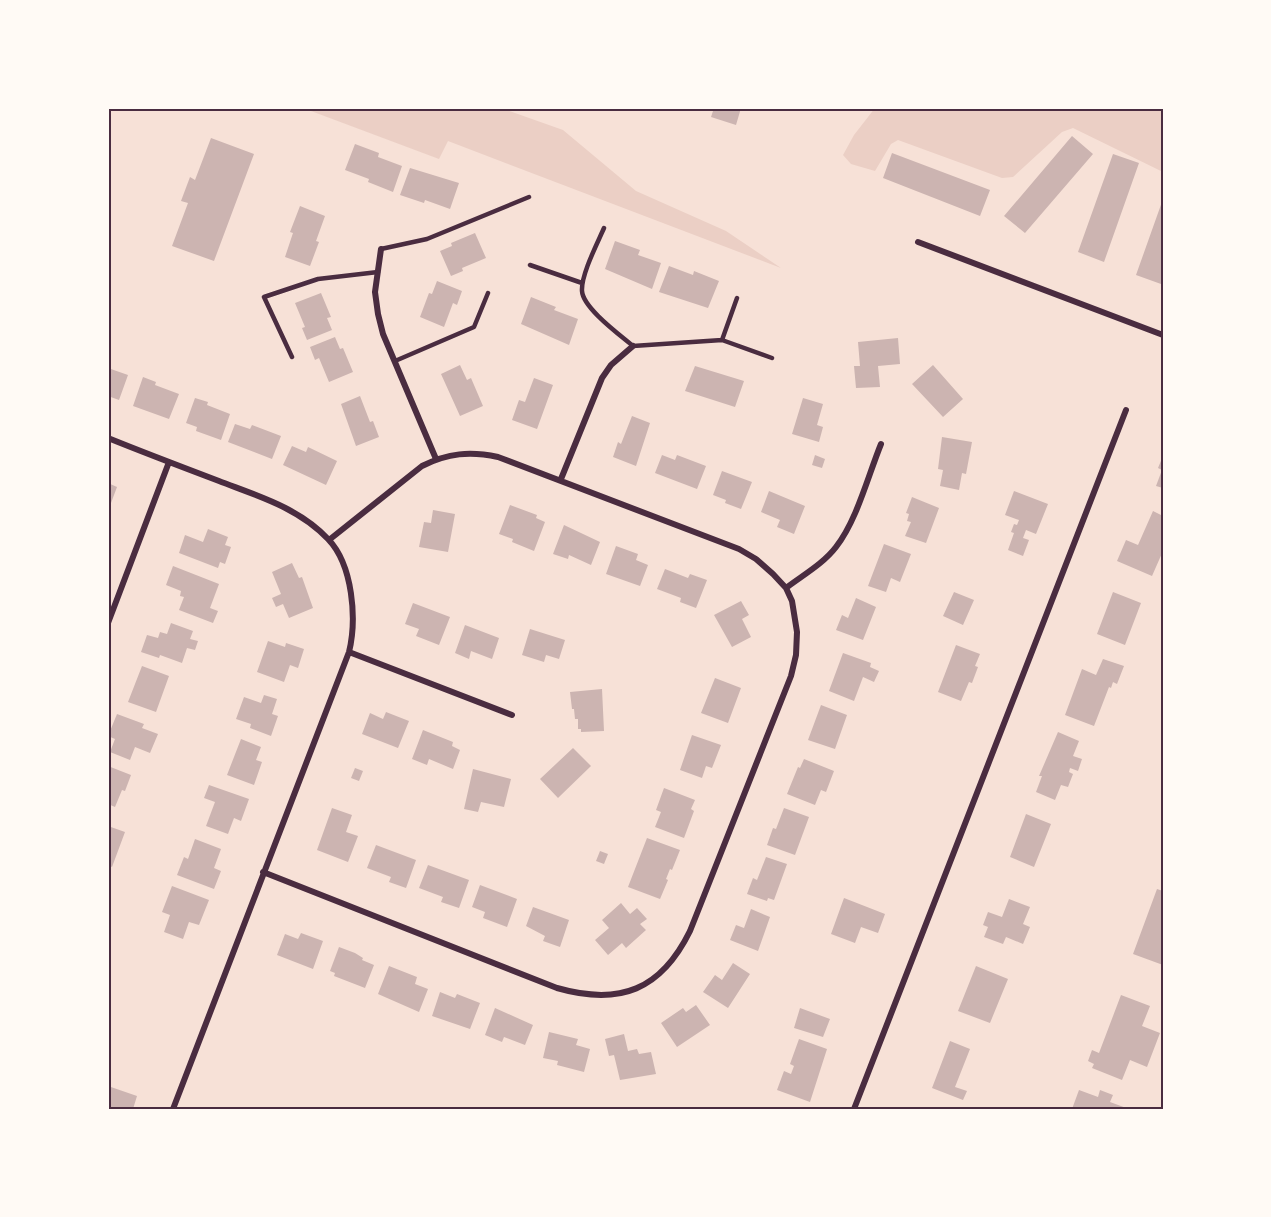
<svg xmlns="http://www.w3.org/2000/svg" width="1271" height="1217" font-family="Arial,sans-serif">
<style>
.green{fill:#ebcfc5}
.building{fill:#ccb4b1}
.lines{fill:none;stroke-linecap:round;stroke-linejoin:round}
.service{stroke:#4a2c40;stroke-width:4.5}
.minor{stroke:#4a2c40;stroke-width:6}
.neatline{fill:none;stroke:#4a2c40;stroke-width:2}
</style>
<rect width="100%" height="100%" fill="#f7e1d7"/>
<path class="green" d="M303 108H501L563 130 636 191 726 231 781 268 448 141 439 159Z
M875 108H981L988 110 1163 108V172L1073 128 1062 132 1013 177 1002 178 898 140 891 144 875 171 851 164 843 155 854 135Z"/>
<path class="building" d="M714 108H741L736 125 711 117Z
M1072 136 1093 154 1025 233 1004 216Z
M211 138 254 154 214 261 172 246 188 203 181 201 190 177 195 180Z
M355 144 379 153 378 157 402 166 393 192 368 182 369 179 345 170Z
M892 153 990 190 980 216 883 178Z
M1113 154 1139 163 1104 262 1078 252Z
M410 168 459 183 450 209 425 200 424 203 400 195Z
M1163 199V279L1161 284 1136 275Z
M300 206 325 216 316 241 319 242 310 266 285 257 293 233 290 232Z
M475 233 486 258 462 268 463 271 451 276 440 251 452 246 451 243Z
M615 241 640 250 638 255 661 263 652 289 605 269Z
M669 266 693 275 694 271 719 281 708 308 659 292Z
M437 281 462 291 457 305 453 303 444 327 420 317 429 293 432 294Z
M321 293 331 317 327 318 332 330 307 340 302 328 305 327 295 303Z
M531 297 556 307 554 310 578 319 569 345 521 324Z
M335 337 340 349 343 348 353 372 329 382 319 358 315 360 310 347Z
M898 338 900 364 878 366 880 387 856 388 854 366H860L858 342Z
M460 365 467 380 471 378 483 406 460 416 441 374Z
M933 365 963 399 943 417 912 384Z
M695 366 744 381 735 407 685 391Z
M108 368 128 375 119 400 108 396Z
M143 377 156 382 155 385 179 394 169 419 133 406Z
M534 378 553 385 537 429 512 420 519 400 525 402Z
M360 396 370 422 373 421 379 437 356 446 341 404Z
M195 398 208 402 207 405 230 414 221 440 196 431 197 427 186 423Z
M803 398 823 404 817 425 823 427 819 442 792 434Z
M632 416 650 423 636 466 613 457 618 442 621 444Z
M235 424 250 429 252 425 281 436 272 459 228 442Z
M942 437 972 442 966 474 962 473 959 490 940 486 943 470 938 469Z
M292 446 306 452 308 447 337 461 326 485 283 465Z
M662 455 675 460 677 455 706 466 697 489 655 473Z
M815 455 825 459 822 468 812 465Z
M1163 456V488L1156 486 1162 470 1158 468Z
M722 471 752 482 741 509 725 503 726 500 713 495Z
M108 483 117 487 108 511Z
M769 491 805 506 794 534 777 527 780 520 761 512Z
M1014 491 1048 504 1036 534 1026 530 1023 538 1029 540 1023 556 1008 550 1014 533 1011 532 1014 524 1017 525 1019 520 1005 515Z
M912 497 939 508 926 543 905 536 911 522 907 521 909 514 906 513Z
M510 505 537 515 536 518 545 522 534 551 512 542 513 539 499 534Z
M433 510 455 514 448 552 419 547 424 522 431 523Z
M1153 511 1163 516V551L1152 576 1117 561 1126 540 1138 545Z
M564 525 600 542 591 565 569 555 568 559 553 554Z
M208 529 228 537 225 545 231 547 225 564 220 562 218 568 179 553 185 535 203 542Z
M884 544 911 554 900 582 891 578 886 592 868 586Z
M616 546 638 554 636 560 648 565 640 586 606 574Z
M292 563 299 578 302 577 313 608 289 618 283 604 276 607 272 598 281 594 272 572Z
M173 566 219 584 210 608 218 611 213 623 179 610 184 597 180 596 181 591 166 585Z
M665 569 688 578 690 574 707 580 696 608 680 602 681 598 657 589Z
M954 592 974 600 963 625 943 616Z
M1113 592 1141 603 1125 645 1097 634Z
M856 598 876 607 863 640 836 630 842 615 848 618Z
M741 601 749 615 742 619 751 637 732 647 714 615Z
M413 603 450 617 439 645 416 636 419 629 405 624Z
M171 623 193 631 190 639 198 641 195 650 187 648 182 663 160 655 159 658 141 652 147 635 158 638 160 632 167 634Z
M465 625 499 638 492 659 471 651 469 659 455 653Z
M530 629 565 640 559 659 546 655 544 662 522 655Z
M268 641 285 647 286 643 304 649 298 668 290 665 284 682 257 672Z
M956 645 980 654 975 666 978 667 972 683 969 682 961 701 938 692Z
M843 653 871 663 870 667 879 671 874 682 863 677 854 701 829 691Z
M1103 659 1124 666 1117 684 1113 682 1111 688 1109 687 1094 726 1065 715 1082 669 1096 675Z
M142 666 169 676 156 712 128 702Z
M715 678 741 688 728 723 701 713Z
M602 689 604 731 581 732V729H578V719H575L574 709H572L570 692Z
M264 695 277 699 272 714 278 716 271 736 250 728 251 724 236 719 244 697 261 703Z
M821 705 847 715 835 749 808 740Z
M386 712 409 721 398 748 362 734 370 713 383 719Z
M117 714 144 724 142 728 158 734 150 753 135 747 130 760 110 752 115 739 108 736Z
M423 730 453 742 452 746 460 750 453 769 429 759 427 765 412 759Z
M1058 732 1079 741 1073 756 1082 759 1078 771 1070 768 1069 772 1073 774 1068 787 1061 785 1055 800 1036 792 1042 776H1039Z
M692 735 721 745 712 768 706 766 702 778 680 770Z
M241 739 261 747 256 760 262 762 254 785 227 775Z
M573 748 591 766 558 798 540 779Z
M804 759 834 771 826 792 821 790 815 805 787 794 798 767 800 768Z
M108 766 131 775 125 791 122 790 115 807 108 804Z
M355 768 363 771 359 781 351 778Z
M473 769 511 779 504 807 481 802 478 812 464 809Z
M209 785 249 799 241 821 234 818 228 834 206 826 215 802 204 798Z
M664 788 695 800 691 809 694 811 684 838 655 827 661 812 656 810Z
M332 808 352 815 346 832 358 836 348 862 317 850Z
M784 808 809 817 795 855 767 845 773 828 776 829Z
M1026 814 1051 824 1034 867 1010 857Z
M108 826 125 832 112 867 108 865Z
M647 838 680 850 672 870 670 869 666 879 668 880 660 899 628 887Z
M195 839 221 849 214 868 221 871 214 889 177 875 184 857 188 859Z
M376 845 416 860 406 888 389 882 391 877 367 868Z
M600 851 608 854 604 864 596 861Z
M766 857 787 864 774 900 768 898 767 901 747 894 753 878 757 880Z
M428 865 469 880 459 908 441 902 443 897 419 888Z
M480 885 517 899 507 927 483 918 485 912 472 907Z
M172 886 209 900 199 925 189 922 183 939 164 932 170 915 162 912Z
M1157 889 1163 891V965L1133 954Z
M844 898 885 914 878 933 861 927 855 943 831 934Z
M1009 899 1030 907 1023 924 1030 927 1023 944 1006 937 1003 944 984 937 988 927 983 925 988 912 1002 917Z
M621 903 630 914 637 908 647 919 640 924 646 930 626 948 622 943 608 955 595 940 609 928 602 920Z
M533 907 569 920 560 947 543 941 545 936 526 926Z
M751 909 770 917 758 951 730 940 736 925 744 928Z
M301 933 323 941 313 969 277 955 285 934 298 939Z
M339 947 355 953 363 958 362 960 374 965 365 988 334 976 335 973 330 971Z
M733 963 750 974 728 1008 703 992 715 975 722 980Z
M389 966 417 977 415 984 428 989 419 1012 378 994Z
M976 966 1008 979 990 1023 958 1011Z
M440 992 455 998 457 994 480 1003 470 1029 432 1016Z
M1121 995 1150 1006 1142 1026 1160 1033 1147 1067 1130 1060 1122 1080 1092 1068 1094 1064 1088 1061 1092 1050 1099 1053Z
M696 1005 710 1025 677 1047 661 1023 683 1008 686 1012Z
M495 1008 533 1025 525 1045 504 1037 502 1042 485 1035Z
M800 1008 830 1019 823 1037 794 1028Z
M549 1032 578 1039 576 1045 590 1049 584 1072 557 1065 558 1061 543 1058Z
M624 1034 628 1051 637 1049 639 1054 651 1052 656 1074 620 1080 614 1055 609 1056 605 1039Z
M799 1039 827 1049 810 1102 777 1090 784 1071 791 1074 794 1066 790 1064Z
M950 1041 970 1049 955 1087 967 1091 963 1100 932 1088Z
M108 1086 137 1096 133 1109H108Z
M1079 1090 1098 1097 1100 1090 1113 1095 1110 1102 1129 1109H1072Z"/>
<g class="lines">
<path class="service" d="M604 228C597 244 581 275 582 291 583 308 620 335 633 346L722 340 772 358
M381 249 427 239 529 197
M530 265 582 283
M722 340 737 298
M292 357 264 297 318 279 378 272
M395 361 474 327 488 293"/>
<path class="minor" d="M918 242 1163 335
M381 249 375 292 378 314 383 334 436 459
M108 438C145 453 182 467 219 481 258 496 299 508 328 539 353 565 357 619 349 652L173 1109
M561 479 602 378 611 365 633 346
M786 588C803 575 823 564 836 547 857 520 868 476 881 444
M108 623 169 462
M349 652 512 715
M263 872 557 988C620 1006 661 990 690 931L791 676 796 655 797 632 792 601 786 588 773 574 756 559 739 549 498 457C470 451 448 453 422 466L329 540
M854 1109 1126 410"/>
</g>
<rect width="1271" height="1217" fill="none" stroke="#fffaf5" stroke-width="219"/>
<rect x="110" y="110" width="1052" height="998" class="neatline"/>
</svg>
